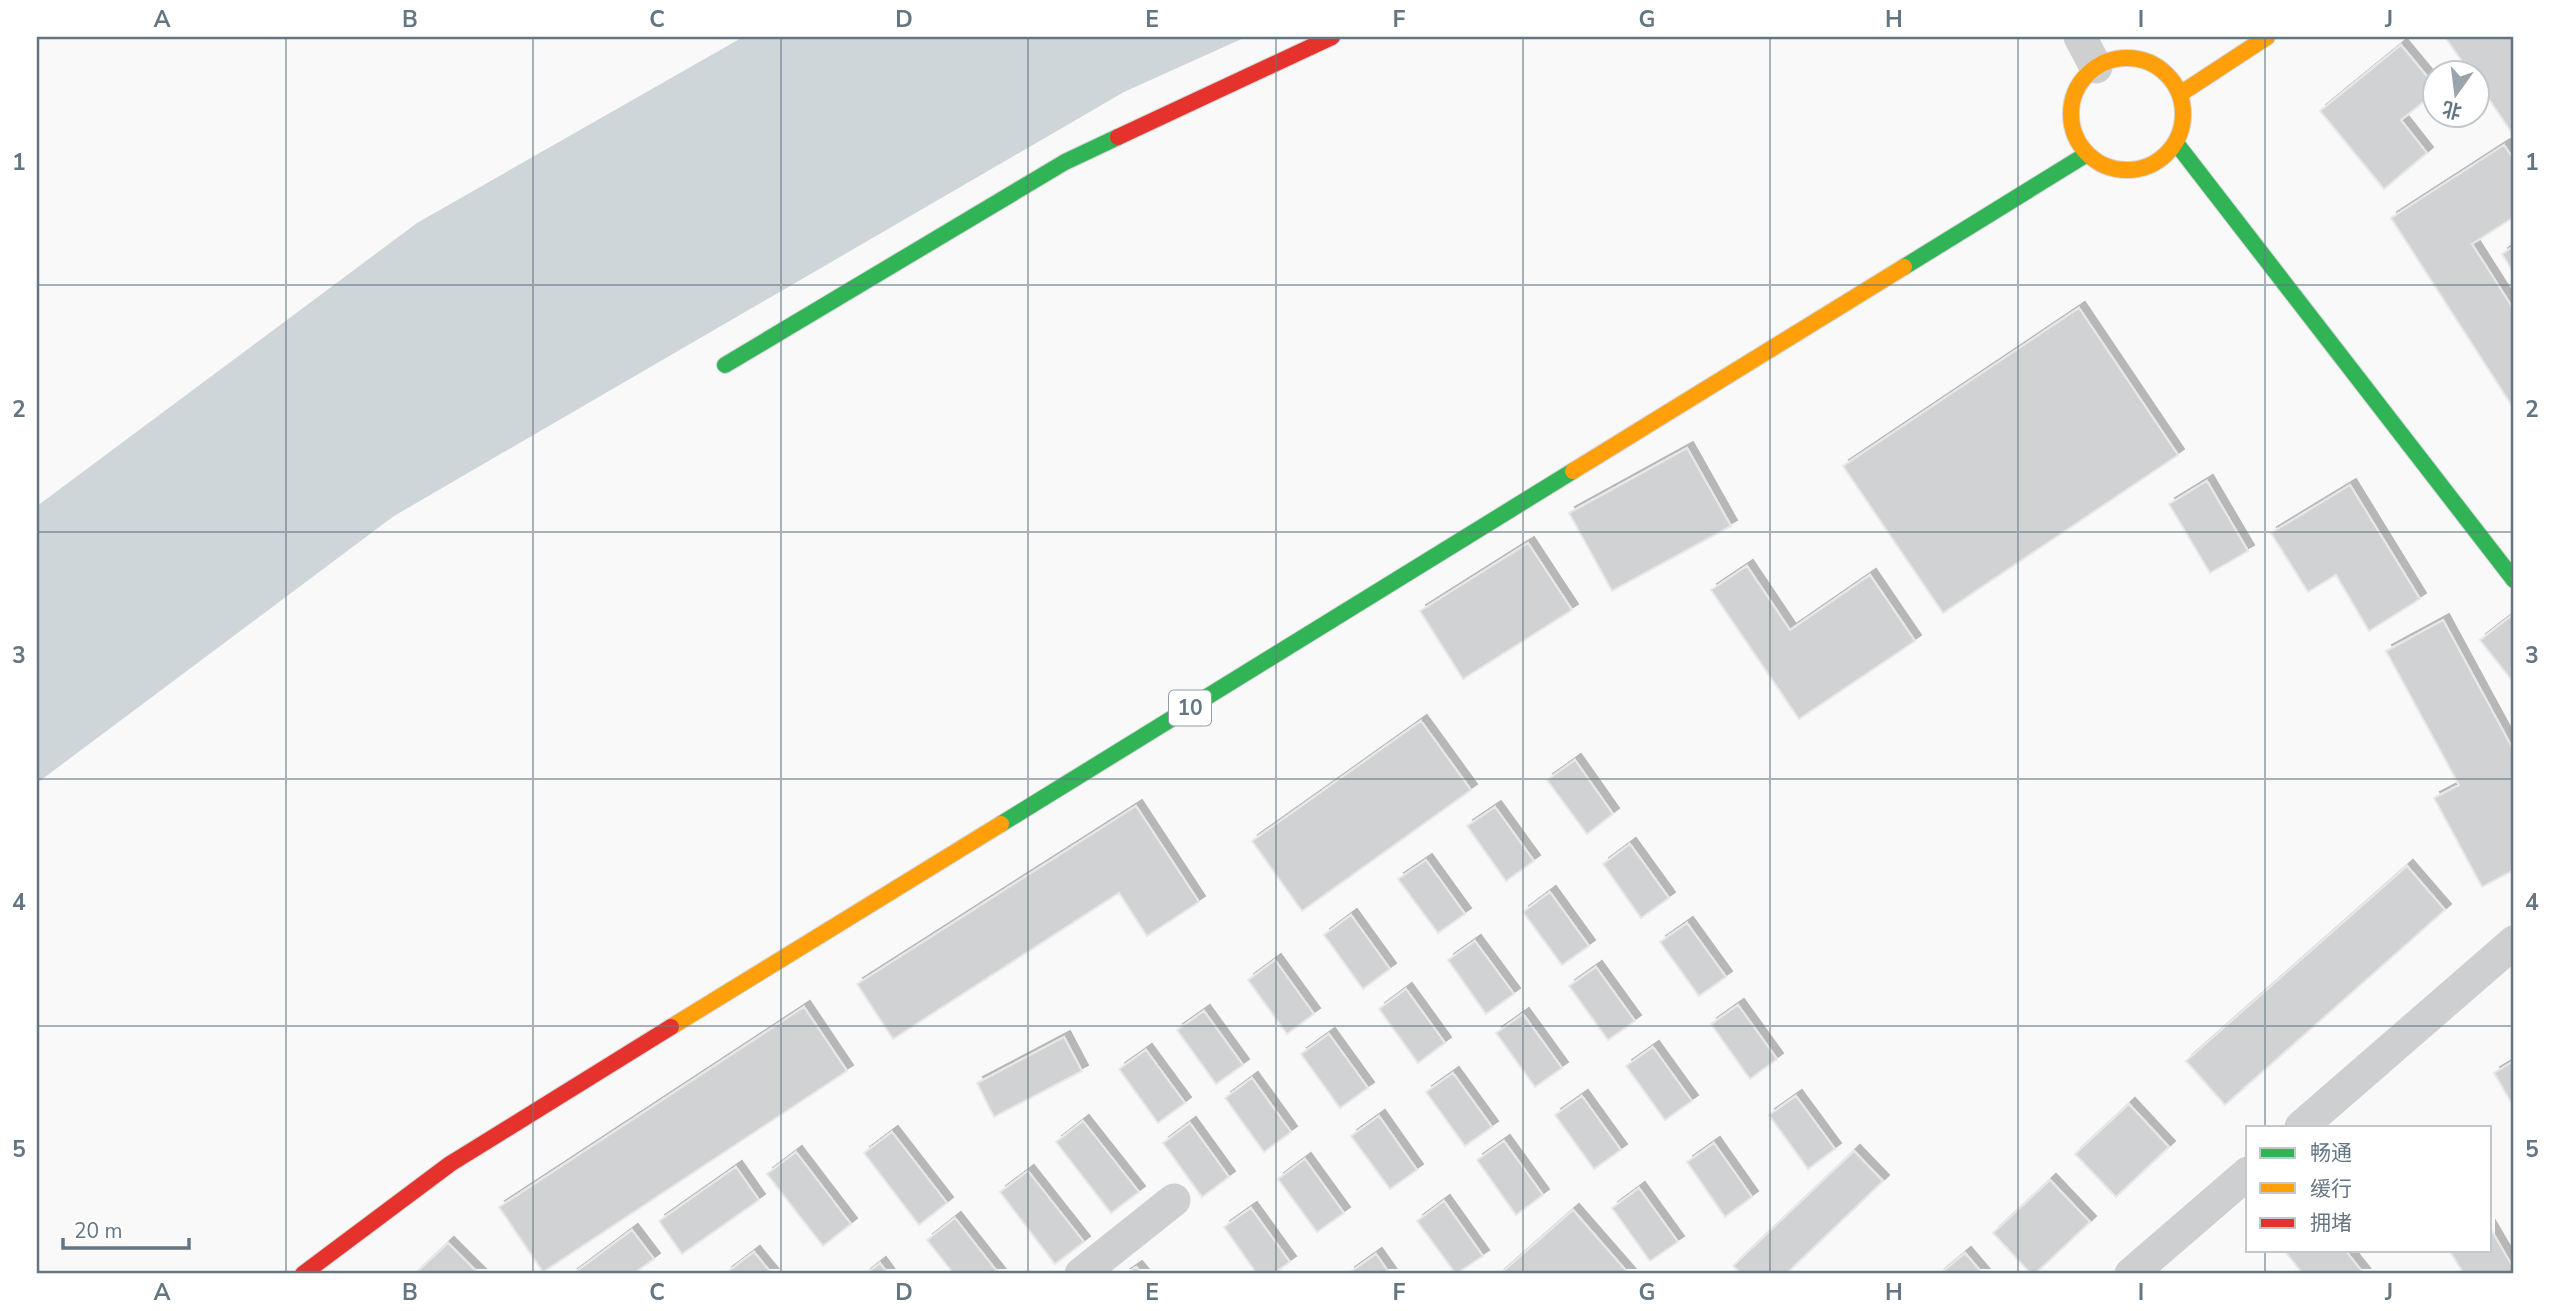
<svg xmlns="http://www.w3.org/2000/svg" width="2551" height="1311" font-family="'Nunito Sans','Noto Sans SC',sans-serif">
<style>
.water{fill:#ced6d9}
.building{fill:#d0d2d3;stroke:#e8e8e8;stroke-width:2;filter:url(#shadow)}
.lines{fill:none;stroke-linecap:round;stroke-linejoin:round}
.fast-casing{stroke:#d5d6d7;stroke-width:18}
.slow-casing{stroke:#d5d6d7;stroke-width:18}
.jam-casing{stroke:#d5d6d7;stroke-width:18}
.street{stroke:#cecfd0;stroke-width:33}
.fast{stroke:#30b455;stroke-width:16}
.slow{stroke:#ff9f0a;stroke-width:16}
.jam{stroke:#e5322d;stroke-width:16}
.grid{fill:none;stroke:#657683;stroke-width:2;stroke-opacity:0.55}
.labels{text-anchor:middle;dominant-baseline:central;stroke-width:7;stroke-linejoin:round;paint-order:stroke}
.shield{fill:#fff;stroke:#939fa8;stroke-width:2}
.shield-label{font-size:21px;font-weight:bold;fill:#657683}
.neatline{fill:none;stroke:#657683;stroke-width:2.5}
.grid-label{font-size:23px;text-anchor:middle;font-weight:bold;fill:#657683}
</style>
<defs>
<filter id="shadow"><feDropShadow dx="6" dy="-6" stdDeviation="0" flood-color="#0004"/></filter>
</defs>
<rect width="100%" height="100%" fill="#f9f9f9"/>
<path class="water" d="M743 37H1246L1124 92 394 516 37 783V506L417 223Z"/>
<path class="building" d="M2445 37H2514V136L2478 83V74H2471Z
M2401 45 2436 87V92L2401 120 2427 153 2384 189 2320 111Z
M2504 145 2514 160V217L2472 244 2514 310V409L2391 218Z
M2514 246V273L2502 254Z
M2079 308 2178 455 1943 613 1843 466Z
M1687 448 1731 526 1612 591 1569 513Z
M2207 481 2248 551 2210 573 2169 504Z
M2350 485 2420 599 2369 631 2336 575 2308 592 2271 533Z
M1528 543 1572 610 1463 679 1420 611Z
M1747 566 1790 630 1870 575 1915 641 1799 719 1711 590Z
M2511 616 2514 621V683L2480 640Z
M2443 620 2514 751V870L2482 887 2434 798 2459 785 2386 651Z
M1421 721 1471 790 1302 911 1252 841Z
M1575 760 1613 814 1587 834 1547 780Z
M1136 806 1199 902 1147 936 1119 893 893 1039 857 984Z
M1495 807 1534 861 1506 881 1467 826Z
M1630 844 1669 898 1641 918 1603 864Z
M1426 860 1465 914 1438 933 1398 879Z
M2407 866 2445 910 2225 1105 2186 1061Z
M1550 892 1589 946 1562 965 1523 912Z
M1351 915 1390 969 1363 989 1324 935Z
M1687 923 1726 977 1699 996 1660 942Z
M1475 941 1514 994 1486 1014 1448 960Z
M1275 960 1314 1014 1287 1034 1248 980Z
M1596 967 1635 1021 1608 1040 1569 986Z
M1406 989 1445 1043 1418 1063 1379 1009Z
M1738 1005 1777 1059 1750 1079 1711 1024Z
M804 1007 847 1071 543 1272 499 1207Z
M1204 1011 1243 1065 1216 1084 1177 1030Z
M1523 1014 1562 1068 1535 1087 1496 1033Z
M1329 1034 1368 1088 1340 1108 1301 1054Z
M1064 1037 1082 1071 994 1117 977 1083Z
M1653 1047 1692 1101 1665 1120 1626 1066Z
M1146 1050 1185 1103 1158 1123 1119 1069Z
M2514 1061V1101L2511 1102 2494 1073Z
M1453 1073 1492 1127 1465 1146 1426 1092Z
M1252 1078 1291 1132 1264 1152 1225 1098Z
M1582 1096 1621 1150 1594 1169 1555 1115Z
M1796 1096 1835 1149 1808 1169 1769 1115Z
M2129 1104 2169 1147 2116 1197 2075 1154Z
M1379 1116 1417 1170 1390 1189 1351 1136Z
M1083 1121 1139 1192 1111 1213 1056 1142Z
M1190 1123 1229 1177 1202 1197 1163 1143Z
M892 1132 947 1203 919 1225 864 1153Z
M1504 1141 1543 1195 1516 1215 1477 1160Z
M1714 1143 1752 1197 1725 1217 1687 1162Z
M1854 1151 1883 1181 1786 1274H1741L1733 1266Z
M796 1152 851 1224 823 1246 767 1174Z
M1305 1159 1344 1213 1317 1232 1278 1179Z
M736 1167 759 1200 682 1254 659 1221Z
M1028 1171 1084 1242 1055 1264 1000 1192Z
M2050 1180 2090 1222 2035 1274H2031L1993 1233Z
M1639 1188 1678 1242 1650 1261 1612 1208Z
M1444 1201 1483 1256 1456 1274 1417 1221Z
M1251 1208 1290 1262 1273 1274H1257L1224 1227Z
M1573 1210 1629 1274H1500Z
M955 1218 999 1274H954L927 1240Z
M2490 1228 2514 1269V1274H2464L2449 1250H2490Z
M632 1230 654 1259 633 1274H573Z
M448 1243 479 1274H415Z
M2284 1250H2345L2364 1274H2303Z
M754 1252 772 1274H727L726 1273Z
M1965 1253 1983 1274H1940Z
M1376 1254 1390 1274H1349V1273Z
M880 1263 888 1274H866Z
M1136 1267 1142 1274H1126Z"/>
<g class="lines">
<g class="fast-casing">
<path id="fast" d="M2176 143 2514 580
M1904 267 2087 154
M725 365 1065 162 1118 137
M1001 824 1573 471"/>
</g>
<g class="slow-casing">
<path id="slow" d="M2071 114a56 56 0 1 1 112 0a56 56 0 1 1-112 0Z
M2180 94 2267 37
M1573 471 1904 267
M671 1027 1001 824"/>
</g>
<g class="jam-casing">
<path id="jam" d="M1118 137 1332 37
M303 1274 450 1164 671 1027"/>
</g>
<path class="street" d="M2080 37 2096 67
M2301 1127 2514 942
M1081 1274 1174 1200
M2131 1274 2248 1173"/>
<use href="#fast" class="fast"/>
<use href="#slow" class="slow"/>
<use href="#jam" class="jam"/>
</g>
<path class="grid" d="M286 37V1274M533 37V1274M781 37V1274M1028 37V1274M1276 37V1274M1523 37V1274M1770 37V1274M2018 37V1274M2265 37V1127M37 285H2514M37 532H2514M37 779H2514M37 1026H2514M2265 1250V1274"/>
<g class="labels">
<rect class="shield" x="1169" y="690.5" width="42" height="35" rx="5"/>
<g class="shield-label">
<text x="1190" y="708">10</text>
</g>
</g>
<rect width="2551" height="1311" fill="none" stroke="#ffffff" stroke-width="77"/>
<rect x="2246" y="1126" width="245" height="126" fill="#ffffff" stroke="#c1c8cd" stroke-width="2"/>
<rect x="2260" y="1148" width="35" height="10" fill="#30b455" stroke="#c1c8cd" stroke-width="2"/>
<text x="2310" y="1160" font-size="21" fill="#657683">畅通</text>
<rect x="2260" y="1183" width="35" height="10" fill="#ff9f0a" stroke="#c1c8cd" stroke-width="2"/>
<text x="2310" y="1196" font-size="21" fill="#657683">缓行</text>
<rect x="2260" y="1218" width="35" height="10" fill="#e5322d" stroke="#c1c8cd" stroke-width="2"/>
<text x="2310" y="1230" font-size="21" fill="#657683">拥堵</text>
<g transform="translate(2456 94) rotate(194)"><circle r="33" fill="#ffffff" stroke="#c1c8cd" stroke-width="2"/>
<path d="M0-5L12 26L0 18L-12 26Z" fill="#99a4ac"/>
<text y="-10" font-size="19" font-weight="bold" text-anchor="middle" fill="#657683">北</text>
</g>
<path d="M63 1238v10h126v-10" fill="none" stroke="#657683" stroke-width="3.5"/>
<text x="74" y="1238" font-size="21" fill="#657683" stroke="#ffffff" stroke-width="5" paint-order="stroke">20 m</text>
<rect x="38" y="38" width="2474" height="1234" class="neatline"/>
<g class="grid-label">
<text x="162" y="27">A</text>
<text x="410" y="27">B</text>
<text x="657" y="27">C</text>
<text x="904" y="27">D</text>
<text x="1152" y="27">E</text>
<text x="1399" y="27">F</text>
<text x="1647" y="27">G</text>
<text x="1894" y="27">H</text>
<text x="2141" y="27">I</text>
<text x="2389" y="27">J</text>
<text x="19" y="170">1</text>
<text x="2532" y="170">1</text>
<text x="19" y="417">2</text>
<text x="2532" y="417">2</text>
<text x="19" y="663">3</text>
<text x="2532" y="663">3</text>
<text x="19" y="910">4</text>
<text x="2532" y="910">4</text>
<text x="19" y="1157">5</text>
<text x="2532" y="1157">5</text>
<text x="162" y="1300">A</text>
<text x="410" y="1300">B</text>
<text x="657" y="1300">C</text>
<text x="904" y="1300">D</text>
<text x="1152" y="1300">E</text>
<text x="1399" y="1300">F</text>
<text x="1647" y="1300">G</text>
<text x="1894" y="1300">H</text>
<text x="2141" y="1300">I</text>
<text x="2389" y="1300">J</text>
</g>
</svg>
